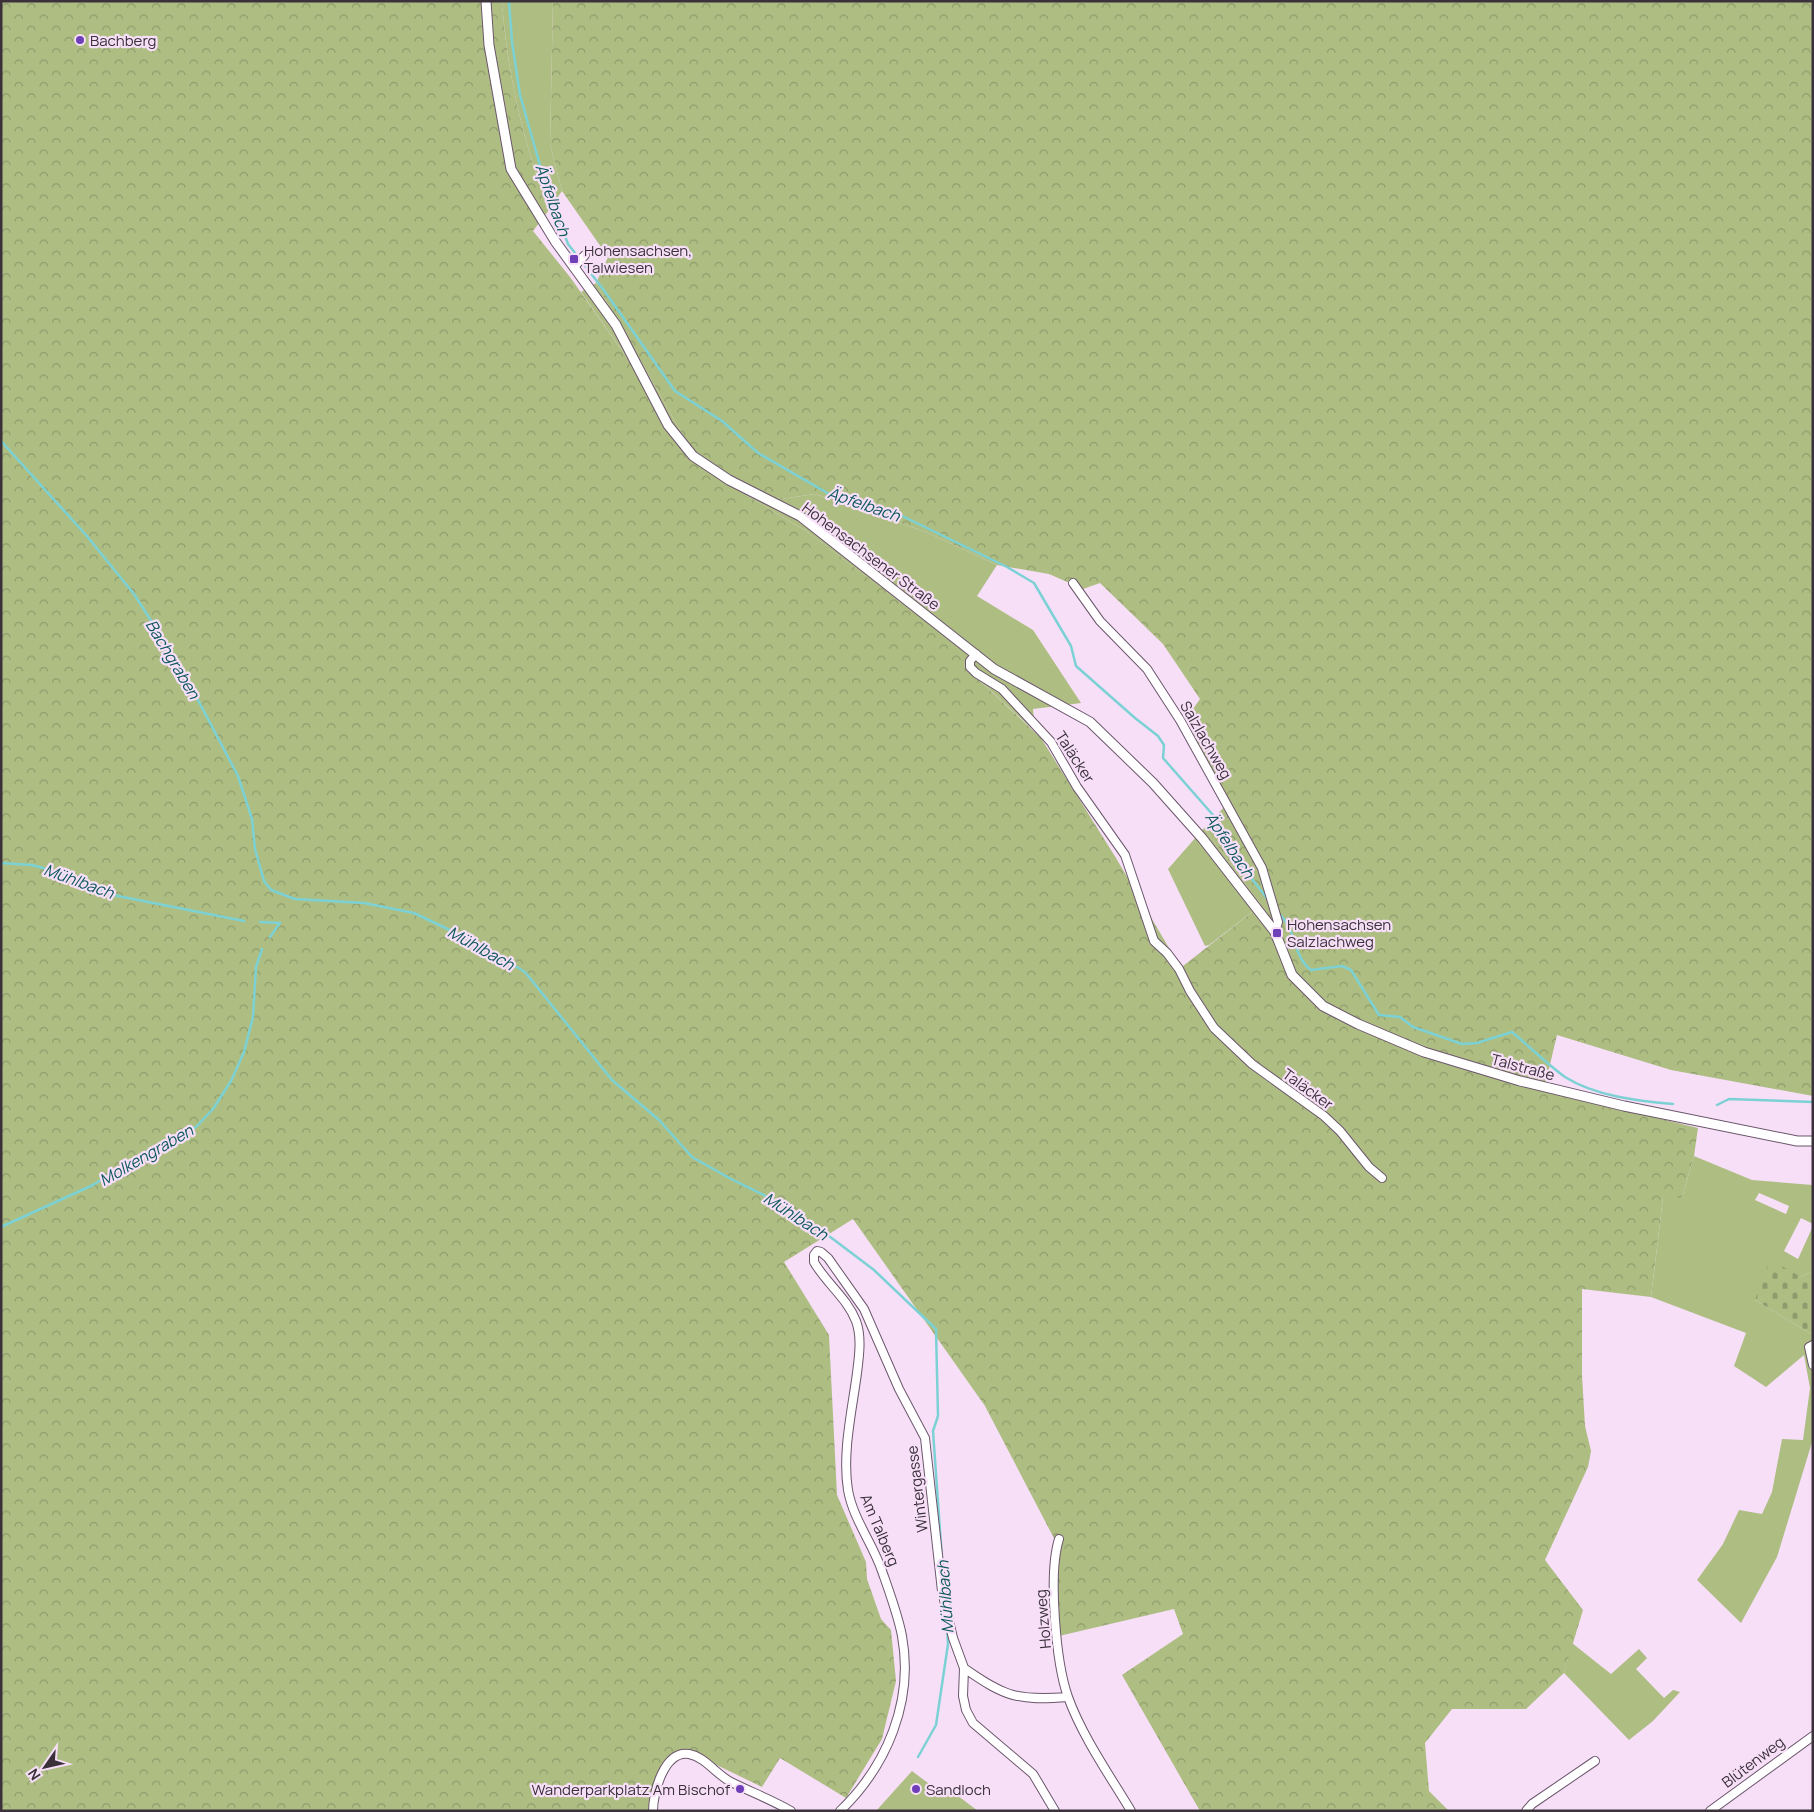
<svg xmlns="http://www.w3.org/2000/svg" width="1814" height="1812" font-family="Manrope,sans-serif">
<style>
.grass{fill:#aebe83;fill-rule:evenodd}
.forest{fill:url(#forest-crowns)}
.cemetery{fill:url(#cemetery-stones)}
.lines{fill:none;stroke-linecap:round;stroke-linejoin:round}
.stream{stroke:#7cd1d4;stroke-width:2.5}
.minor-casing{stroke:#6b566c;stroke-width:10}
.tertiary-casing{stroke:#6b566c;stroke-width:11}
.minor{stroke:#fff;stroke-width:8}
.tertiary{stroke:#fff;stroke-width:9}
.poi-dot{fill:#6e3fb7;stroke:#f7dff8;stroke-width:2}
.labels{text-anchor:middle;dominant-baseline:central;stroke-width:4.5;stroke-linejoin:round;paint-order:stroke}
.poi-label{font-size:15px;fill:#3a313b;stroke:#f7dff8;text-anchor:start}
.street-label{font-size:15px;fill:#3a313b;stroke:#f7dff8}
.water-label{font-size:16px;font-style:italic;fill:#0e595b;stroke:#f7dff8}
</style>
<defs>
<pattern id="forest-crowns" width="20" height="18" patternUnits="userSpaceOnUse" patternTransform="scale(1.25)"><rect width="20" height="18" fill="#aebe83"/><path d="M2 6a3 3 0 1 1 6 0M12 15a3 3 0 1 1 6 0" fill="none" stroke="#8f9b6c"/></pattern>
<pattern id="cemetery-stones" width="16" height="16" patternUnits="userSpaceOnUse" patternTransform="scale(1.25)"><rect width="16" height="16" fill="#aebe83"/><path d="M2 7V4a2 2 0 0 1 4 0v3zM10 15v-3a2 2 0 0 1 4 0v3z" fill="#8f9b6c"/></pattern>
</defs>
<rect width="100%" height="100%" fill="#f7dff8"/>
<path class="grass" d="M502 1H553L550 144 562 191 549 210C523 142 507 73 502 1Z
M596 283 688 444 781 499 815 494 926 532 997 565 977 596 1033 630 1081 703 1033 709 1035 730 1030 727 964 666 967 653 806 531 703 469 664 426 635 369 581 292Z
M1204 828 1261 905 1209 945 1205 946 1168 869Z
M1694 1156 1752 1180 1813 1185V1224L1801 1218 1784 1251 1798 1259 1813 1226V1271L1755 1300 1813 1335V1439L1777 1557 1741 1623 1697 1580 1723 1544 1739 1510 1762 1514 1772 1492 1782 1439 1803 1440 1810 1388 1804 1355 1766 1387 1734 1366 1746 1333 1651 1297 1663 1198H1682ZM1759 1193 1789 1206 1786 1214 1755 1200Z
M1572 1643 1611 1674 1639 1649 1647 1658 1636 1669 1664 1698 1673 1690 1680 1692 1653 1721 1629 1740 1564 1673Z
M912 1771 940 1792 945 1786 978 1811H876Z"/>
<path class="forest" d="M1 1H502C507 73 523 142 549 210L533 231 570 277 635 369 664 426 703 469 806 531 968 653 964 666 1041 738 1116 858 1169 948 1183 966 1261 905 1204 828 1228 803 1186 719 1200 699 1163 644 1100 583 1083 589 1049 574 997 565 926 532 815 494 781 499 727 472 688 444 596 283 608 257 562 191 550 144 553 1H1813V1096L1671 1070 1557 1035 1544 1090 1698 1128 1694 1156 1682 1198H1663L1651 1297 1582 1289V1375L1585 1426 1591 1451 1588 1467 1545 1560 1583 1610 1564 1673 1526 1709H1452L1425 1743 1429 1791 1449 1811H1200L1122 1675 1183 1634 1174 1609 1059 1636 1057 1544 985 1406 853 1219 784 1262 829 1335 837 1495 866 1562 867 1579 881 1619 891 1630 896 1681 882 1739 846 1798 780 1758 762 1787 692 1753 673 1762 651 1799 650 1811H1Z"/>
<path class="cemetery" d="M1770 1259 1801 1277 1813 1271V1335L1755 1300Z"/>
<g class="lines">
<path class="stream" d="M509 1 512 42 520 95 545 183 568 244 603 289 675 391 722 421 758 453 829 494 894 512 1007 567 1034 583 1071 646 1076 666 1135 718 1158 736 1164 745 1163 758 1213 815 1235 857 1269 901
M1 441 86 535 134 594 179 664 238 776 252 819 255 849 264 881 271 890 295 899 364 903 414 913 479 944 525 972 612 1080 659 1120 692 1157 731 1179 784 1205 833 1239 874 1270 936 1329 938 1416 933 1431 942 1559
M1 863 32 865 61 873 113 895 244 921
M1277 912C1297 928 1292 956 1311 970L1342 966 1351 970 1379 1015 1400 1017 1413 1027 1462 1044 1477 1043 1512 1032C1530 1047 1547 1064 1565 1077 1595 1096 1638 1101 1673 1104
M260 922 280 923
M270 937 280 923
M1717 1105 1729 1099 1813 1102
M1 1227 93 1185 156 1146 196 1127 213 1109 231 1081 244 1052 253 1017 256 967 262 949
M918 1757 936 1725 948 1644 947 1627"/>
<g class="minor-casing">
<path id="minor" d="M574 267 585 255
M1073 583 1100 621 1147 669 1180 720 1262 868 1278 922 1275 932
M976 654 970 661V667L976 673 1002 689 1051 742 1077 787 1125 855 1154 941 1167 953 1179 969 1190 991 1214 1028 1252 1064 1324 1116 1340 1131 1369 1167 1382 1178
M1813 1345 1809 1347 1813 1365
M1059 1539C1048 1574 1056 1663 1068 1697 1082 1736 1110 1776 1131 1811
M964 1668C1005 1697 1018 1701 1068 1697
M653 1811C653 1793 664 1750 689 1754 705 1757 717 1775 731 1782 751 1792 772 1800 791 1811
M840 1811C887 1766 914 1701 902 1636 898 1615 889 1591 882 1571 873 1544 853 1519 848 1490 842 1453 852 1411 857 1373 859 1357 862 1337 856 1321 847 1298 826 1283 814 1262V1255L817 1251 821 1252 828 1258 864 1309 899 1389 925 1438 942 1591 953 1638 964 1668 963 1696 966 1710 973 1723 1033 1774 1055 1811
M1526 1811 1532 1804 1595 1761
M1710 1811 1813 1736"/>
</g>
<g class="tertiary-casing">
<path id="tertiary" d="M486 1 489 45 511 169 555 241 616 325 668 425 693 456 729 480 800 516 994 669 1090 722 1153 783 1202 838 1275 932 1292 975 1323 1006 1358 1024 1424 1052 1520 1081 1624 1106 1797 1141H1813"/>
</g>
<use href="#minor" class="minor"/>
<use href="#tertiary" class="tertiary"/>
</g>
<g class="poi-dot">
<circle cx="80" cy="40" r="5"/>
<rect x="569" y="254" width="10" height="10" rx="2.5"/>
<rect x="1272" y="928" width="10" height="10" rx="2.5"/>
<circle cx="740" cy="1789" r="5"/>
<circle cx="916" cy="1789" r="5"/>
</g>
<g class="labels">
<g class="poi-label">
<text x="90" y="40">Bachberg</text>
<text x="584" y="250">Hohensachsen,<tspan x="584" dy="17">Talwiesen</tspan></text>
<text x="1287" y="924">Hohensachsen<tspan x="1287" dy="17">Salzlachweg</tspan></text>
<text x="730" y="1789" text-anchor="end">Wanderparkplatz Am Bischof</text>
<text x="926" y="1789">Sandloch</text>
</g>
<g class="street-label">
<text transform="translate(871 556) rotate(37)">Hohensachsener Straße</text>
<text transform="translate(1206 740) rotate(60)">Salzlachweg</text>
<text transform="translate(1075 757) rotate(57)">Taläcker</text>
<text transform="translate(1523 1067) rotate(15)">Talstraße</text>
<text transform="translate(1308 1089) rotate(36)">Taläcker</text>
<text transform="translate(917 1489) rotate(-97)">Wintergasse</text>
<text transform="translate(880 1530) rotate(67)">Am Talberg</text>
<text transform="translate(1043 1619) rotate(-95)">Holzweg</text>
<text transform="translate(1753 1762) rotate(-37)">Blütenweg</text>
</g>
<g class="water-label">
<text transform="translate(553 200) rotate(71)">Äpfelbach</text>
<text transform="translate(864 504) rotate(19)">Äpfelbach</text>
<text transform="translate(173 659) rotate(59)">Bachgraben</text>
<text transform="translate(1230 845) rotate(57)">Äpfelbach</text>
<text transform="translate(79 881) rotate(20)">Mühlbach</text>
<text transform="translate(481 948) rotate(29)">Mühlbach</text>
<text transform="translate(146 1155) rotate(-30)">Molkengraben</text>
<text transform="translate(796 1216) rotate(33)">Mühlbach</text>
<text transform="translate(945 1597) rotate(-94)">Mühlbach</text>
</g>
</g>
<rect width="1814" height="1812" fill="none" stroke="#3a313b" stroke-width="5"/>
<g transform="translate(45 1767) rotate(236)" stroke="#f7dff8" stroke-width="4" paint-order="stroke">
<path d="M0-4L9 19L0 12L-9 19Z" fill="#3a313b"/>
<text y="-8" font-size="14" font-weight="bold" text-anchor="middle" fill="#3a313b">N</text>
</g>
</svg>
